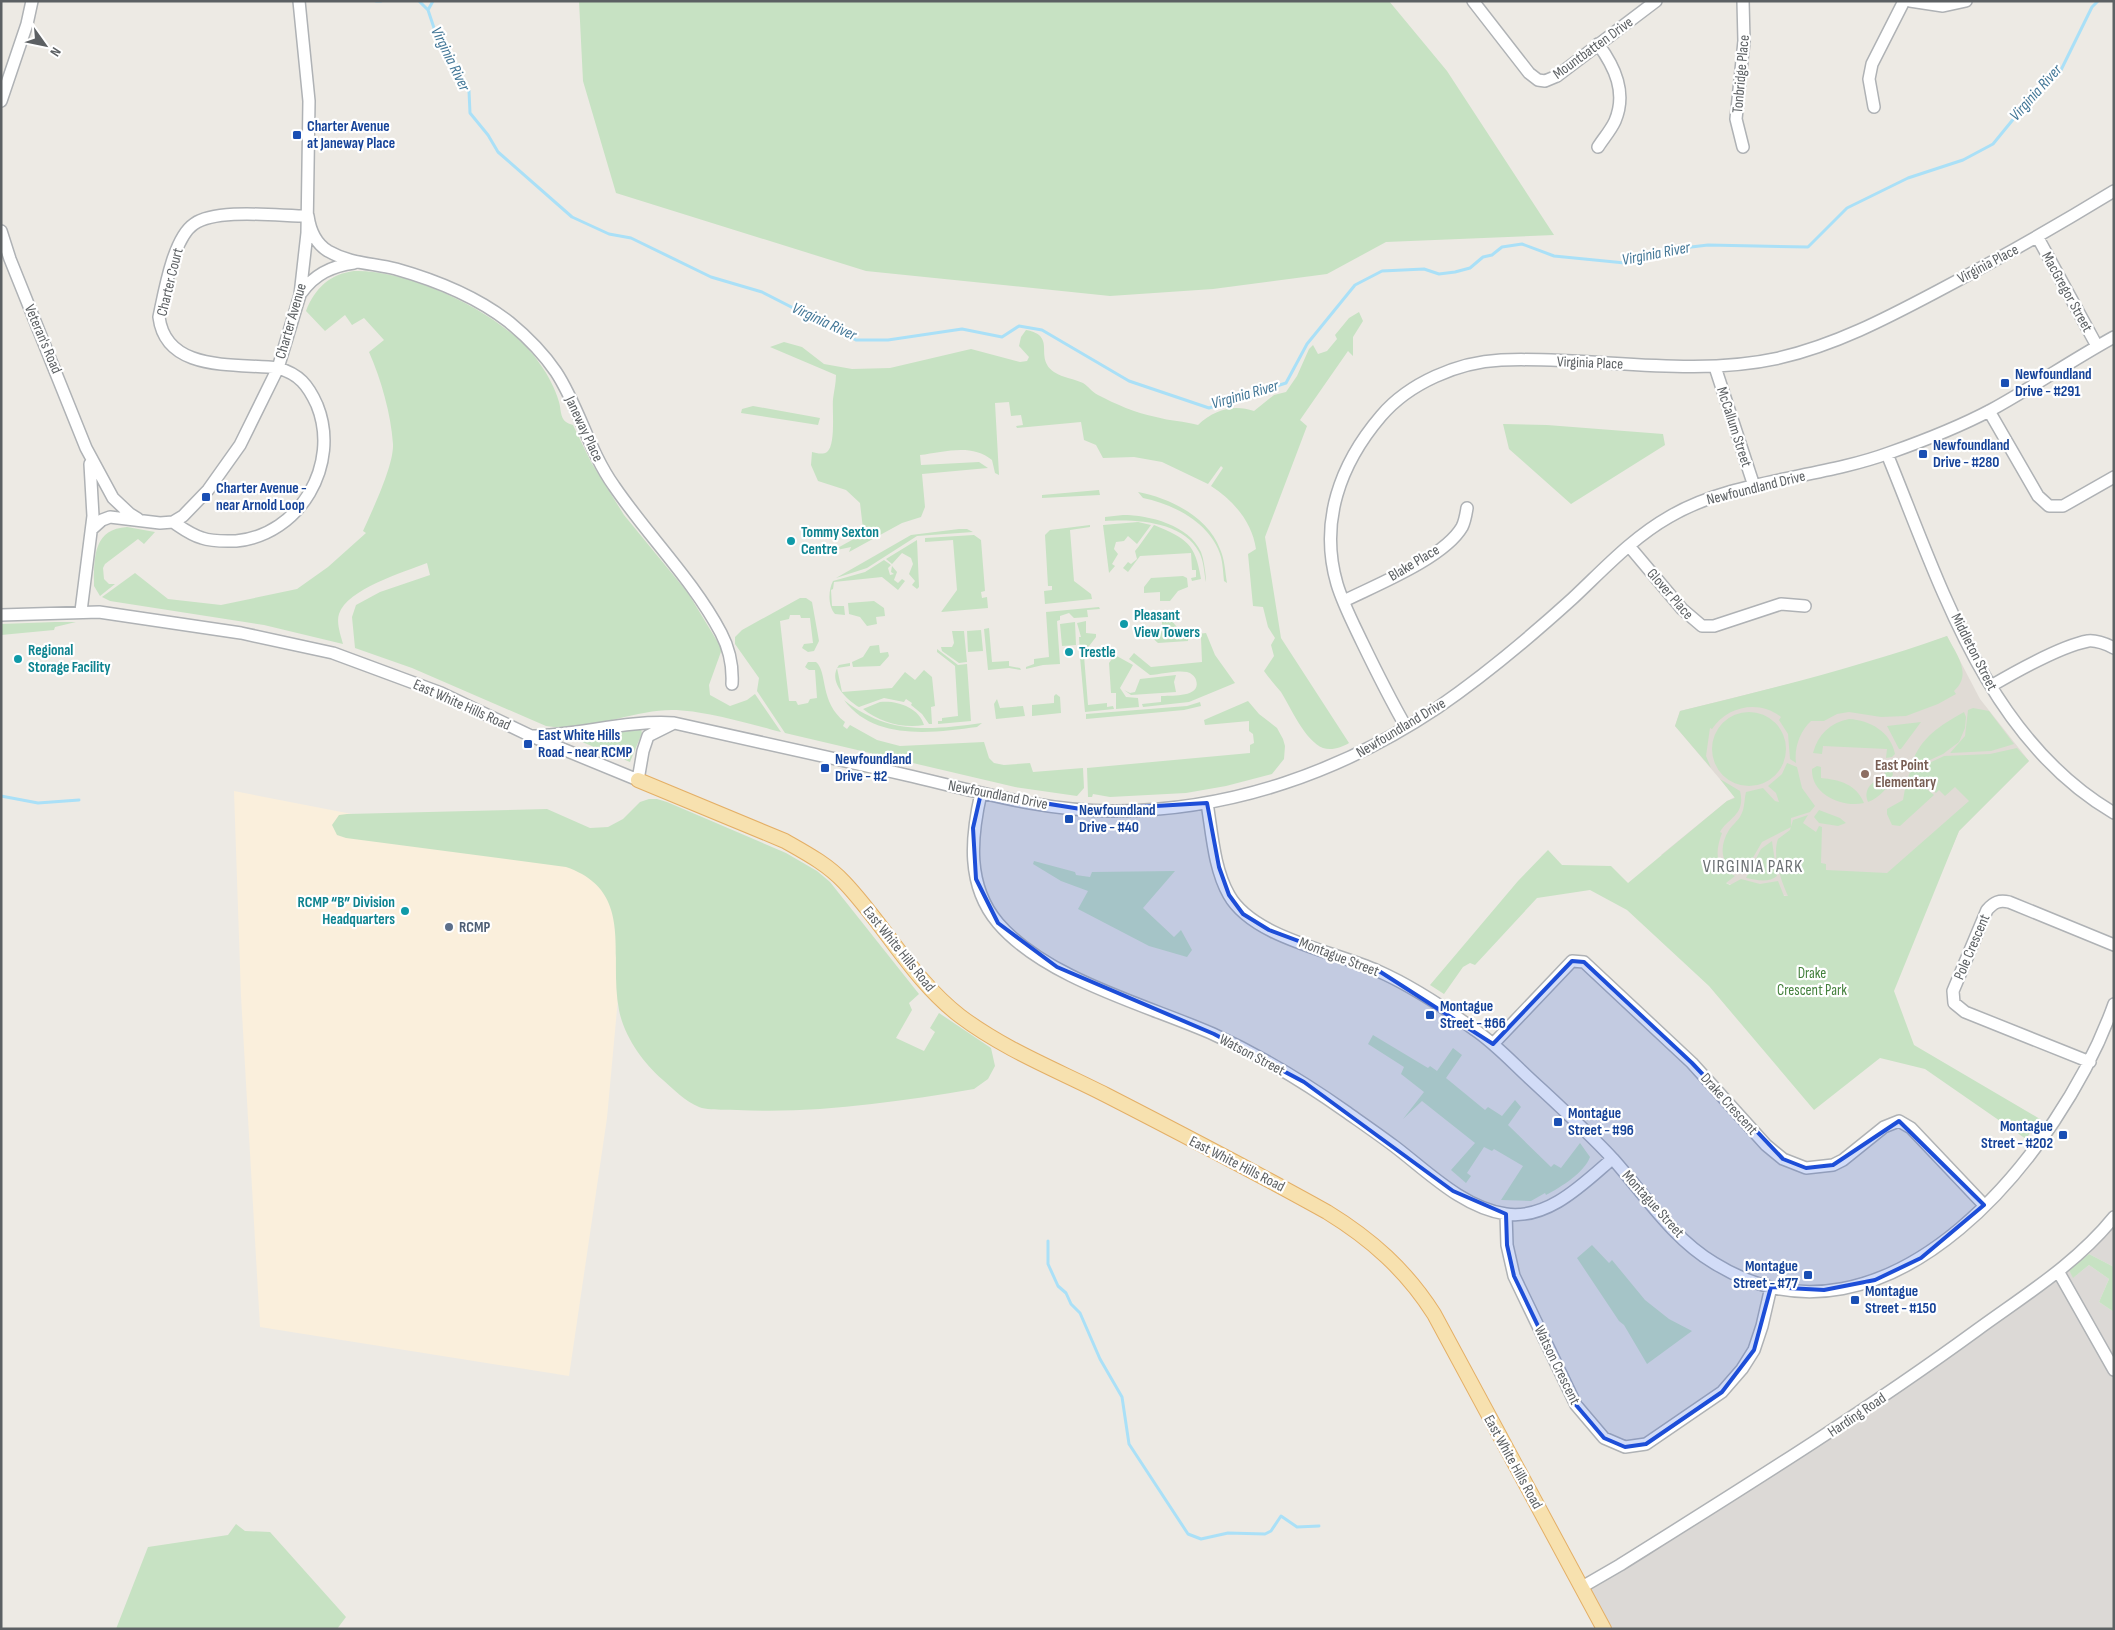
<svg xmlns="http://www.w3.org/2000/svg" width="2115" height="1630" font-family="'Sofia Sans Condensed',sans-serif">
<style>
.commercial{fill:#faefdc}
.industrial{fill:#dcd9d6}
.education{fill:#e0dbd5}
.green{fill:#c7e2c3}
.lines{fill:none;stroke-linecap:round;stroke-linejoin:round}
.stream{stroke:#aae0f7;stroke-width:3}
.minor-casing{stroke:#afb2b5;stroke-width:14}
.major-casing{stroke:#e4af66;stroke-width:16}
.minor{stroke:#fff;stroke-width:11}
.major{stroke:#f7e1af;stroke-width:14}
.marked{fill:#1d4ed8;fill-opacity:0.2;stroke:#1d4ed8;stroke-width:4;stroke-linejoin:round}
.transit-dot{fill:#1a4fb4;stroke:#fff;stroke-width:2}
.culture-dot{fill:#0f9aa8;stroke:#fff;stroke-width:2}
.education-dot{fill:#8d6e63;stroke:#fff;stroke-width:2}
.service-dot{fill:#5c6f8a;stroke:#fff;stroke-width:2}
.labels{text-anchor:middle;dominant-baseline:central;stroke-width:4.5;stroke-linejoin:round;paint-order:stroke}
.street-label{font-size:15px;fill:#5c6063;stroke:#fff}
.transit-label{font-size:15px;font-weight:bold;fill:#164399;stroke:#fff;text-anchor:start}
.culture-label{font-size:15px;font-weight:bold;fill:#0d838f;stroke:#fff;text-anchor:start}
.education-label{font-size:15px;font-weight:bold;fill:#785e54;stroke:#fff;text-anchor:start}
.service-label{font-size:15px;font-weight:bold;fill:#4e5e75;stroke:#fff;text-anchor:start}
.park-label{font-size:15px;fill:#44813d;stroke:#fff}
.water-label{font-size:16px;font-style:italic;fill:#437797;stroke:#fff}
.quarter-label{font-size:18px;letter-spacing:1px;fill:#6d7275;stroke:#fff}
</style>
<rect width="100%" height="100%" fill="#edeae4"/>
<path class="commercial" d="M234 791 630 868 607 1118 569 1376 260 1327 241 996Z"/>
<path class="industrial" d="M2114 1227V1267L2089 1254Z
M2089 1265 2109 1279 2099 1302 2114 1312V1629H1604L1582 1587 2051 1283 2069 1270 2074 1277Z"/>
<path class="education" d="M1947 636 1980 699 2029 761 1959 831 1923 915 1743 890 1661 855 1727 801 1735 797 1675 726 1680 711 1838 672 1907 651Z"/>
<path class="green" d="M579 1H1389L1447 71 1554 235 1386 242 1327 274 1213 289 1110 296 866 271 616 193 583 81Z
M354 271C411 269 509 316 540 364 548 375 555 388 559 402 561 408 560 418 566 422 569 424 571 424 573 425L591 462 624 515 688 593 722 649 709 685 710 695 730 706 747 700 755 694 781 732C751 724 702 710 672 710 632 710 586 733 546 726L412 668 355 648 352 617 356 605 380 592 430 575 427 563C404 572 347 589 339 614 336 623 341 636 343 644L264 625 110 601 102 597 135 573 168 599 221 605 297 589 328 567 366 533 363 531C372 511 394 465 393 444 391 414 381 379 369 352L384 340 364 318 352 325 345 315 325 331 306 311C315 288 330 274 354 271Z
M1359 312 1363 321 1353 337V356L1348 351 1300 420 1307 426 1265 537 1281 638 1349 743C1342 747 1332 751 1323 748 1305 741 1291 708 1281 692 1275 685 1269 678 1264 671L1274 656 1271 645 1275 638 1268 627 1263 607 1253 606 1248 554 1256 549C1252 522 1234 501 1211 486L1223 468 1221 466 1208 484 1162 462 1134 457 1103 458 1096 445 1084 440 1081 422 1017 428 1016 426 1023 425 1021 415 1011 416 1009 402 995 403 999 475 995 473 992 460C972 443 944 452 920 455L921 465 979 462 988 468 922 474 925 507 921 517 902 523 849 552 851 547 832 551 861 535 863 529 860 503 846 490 818 481 811 465 812 452C816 453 823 455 827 452 836 445 832 410 833 399 834 391 836 383 836 375L770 347 784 342 802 347 824 364 852 369 890 368 971 349 1020 362 1027 361 1029 357 1019 346 1021 337 1026 330C1058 336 1033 357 1054 372 1063 378 1075 379 1083 383 1088 386 1092 392 1098 395 1115 404 1136 413 1156 417 1170 421 1184 421 1198 425 1214 410 1233 404 1254 411L1274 395 1286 392 1297 376 1309 349 1313 345 1318 354 1327 351 1337 339 1335 335 1349 318Z
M753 406 820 418 818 425 741 413 742 409Z
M1503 424 1547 425 1663 434 1665 445 1571 504 1509 449Z
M1099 490 1100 495 1042 498V495Z
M1138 492C1170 498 1208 517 1220 549 1225 560 1225 572 1227 583L1224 581C1223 573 1223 565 1221 557 1212 524 1174 504 1143 498Z
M1123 515C1149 515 1189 525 1201 552 1204 560 1205 570 1206 579V582C1204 573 1204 561 1199 552 1183 521 1135 519 1105 521V517Z
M1138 522 1151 525 1137 544 1128 536 1124 541 1116 542 1114 549 1118 554 1112 564 1115 566 1109 573 1103 525Z
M1090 525V527L1070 530 1074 581 1091 594 1092 599 1045 604 1044 591 1052 590V586H1048L1045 535 1050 530Z
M1154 525C1187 539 1195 543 1201 579L1192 581 1191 578 1196 577V570H1192L1191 553 1140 556 1128 572 1123 568 1128 562 1131 564 1137 559 1135 551 1139 546 1145 552 1139 546Z
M127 527 155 532 144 544 138 539 105 564 103 568 104 579 109 584H115L100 596 94 586C94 558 93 529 127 527Z
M959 529H967L973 532 917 536 867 568 836 578 911 535Z
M974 535 981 540 985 591 981 592 982 598 987 597 988 608 941 612 957 590 953 540 925 542V538Z
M917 540 919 587 917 589 912 585 915 581 909 574 913 564 911 558 902 553 892 564 886 559Z
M884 560 891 565 888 568 890 575 894 574 891 572 892 566 897 572 894 580 898 583 902 579 905 581 898 590 882 577 834 582 833 589 831 590 832 606H844L845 615 835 614C828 606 828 591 833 581L865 572Z
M1183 576 1187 578 1188 587 1178 591 1170 601H1160V592L1144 593V587L1151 578Z
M800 598H806L812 602 819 641 814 651 808 652 802 648 804 644 813 643 810 618H801L800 615H790L789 619 780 621 789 701H796L798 705 808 703 810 699 817 698 815 670H809L805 667 808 662H816C828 672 819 702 845 722L843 726 847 729 850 725 877 740 900 746 984 742 989 758 994 763 1004 765 1030 763 1033 772 1083 768 1084 788 1077 796 1015 787 785 733 757 691 759 678 735 644V637L742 630Z
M874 601 884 608 885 616 876 617 877 624 867 626 860 617 849 614 848 603Z
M1099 607 1100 609 1087 610 1088 617 1074 618 1069 613 1060 616V620L1057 621 1060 664 1043 665 1026 669V667L1034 664V659L1049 657 1046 612Z
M1086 621V633L1096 634V637L1083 654 1080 655 1079 637H1081L1077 623Z
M1172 621 1180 631 1192 634 1193 638 1188 639V641L1158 643 1149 635V631L1162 630V622Z
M55 622H76L55 627 54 630 1 635V624Z
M1075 622 1076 645 1062 646 1060 624Z
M989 628 992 662 1009 661V666L1020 668 1021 670 1009 668 988 670 984 629Z
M981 630 983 651 968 652 967 631Z
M952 631H964L967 662 959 663 942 651 941 647H952L954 643Z
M1206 633 1215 655 1235 683 1189 702 1143 707 1142 704 1161 702V696C1170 695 1202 698 1196 680 1195 676 1191 673 1187 672 1177 670 1162 674 1150 675L1129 659 1134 653 1151 667 1202 662 1201 638H1196V634Z
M1947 636C1956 654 1973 674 1954 691L1956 694 1938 704 1906 716 1881 717 1849 712 1837 714 1824 721H1811C1800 731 1794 748 1796 763L1790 759 1788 734 1779 720 1781 717C1760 700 1728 705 1712 729L1710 728 1706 756 1711 768 1675 726 1680 711C1770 689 1859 667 1947 636Z
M1098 637 1084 656 1088 705 1107 703V707L1113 706 1114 709 1085 712 1080 657 1084 656Z
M879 645 880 653 888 652 889 656 880 666 853 667 852 662 863 657 870 646Z
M937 649 958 665 967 664 971 721 938 724V721H942V718L958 716 955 666 937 652Z
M1115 655 1133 665 1120 688 1126 697 1138 698 1139 707 1116 709V693H1111L1109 663Z
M850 663V666L837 668 842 692 892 688 905 672 915 680 924 670 932 677 935 706 931 707 932 724H929L922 714 911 705 912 703 906 699 904 702 884 698 859 707C846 699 827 681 839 665Z
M1176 675 1174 682 1176 692 1131 695 1124 690 1130 693 1135 692 1140 679Z
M1056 694 1060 697 1061 713 1032 716V705L1054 703V696Z
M997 699 1000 708 1023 706 1025 716 996 719 994 704Z
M844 700C888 735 930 730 982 723L977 727C933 733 874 741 844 700Z
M1248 701 1259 714 1277 728 1283 739 1285 746 1284 759 1272 774 1226 786 1186 793 1110 797 1093 794 1092 797H1088L1087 768 1250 753V745L1254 743 1253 734 1249 731V721L1205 725 1204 720Z
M880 702C896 700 919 707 924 725 904 729 879 722 863 709Z
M1200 702 1201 706 1184 710 1086 719V714L1187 706Z
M1973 708 1989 711 2014 744 1991 751 1950 753 1965 736 1968 710Z
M1712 749a37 37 0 1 1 74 0a37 37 0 1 1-74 0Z
M1964 712 1966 717 1965 728 1959 742 1943 754 1910 769C1918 739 1939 726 1964 712Z
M1849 719C1870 720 1891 732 1895 754L1892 757 1886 758 1887 749 1823 746 1822 754 1813 753C1818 734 1830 723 1849 719Z
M1921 722 1901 749H1899L1887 726Z
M638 729H641L642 733 630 762 575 739Z
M2017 748 2029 761 1959 831 1894 991 1914 1045 2040 1119 2026 1139 1925 1069 1880 1058 1814 1110 1709 986 1627 910 1590 890 1537 898 1475 965 1470 963 1463 967 1444 994 1430 985 1518 881 1548 850 1562 865 1611 866 1628 883 1727 801 1735 798 1720 779 1740 791C1746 815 1728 818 1720 832L1722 833C1714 855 1716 866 1735 876L1726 883 1730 885 1741 879 1760 884 1778 881 1784 896H1788C1781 881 1772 855 1778 839L1790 830 1793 820 1808 815 1803 823 1816 832 1819 826 1822 827 1821 863 1826 864V870L1887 873 1969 801 1955 787 1945 796 1939 790 1936 793 1925 784 1914 780H1907L1910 772 1944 756 1990 754Z
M1787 763 1797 767 1802 788 1815 806 1810 812 1791 818V827L1762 842 1744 873H1737C1720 864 1719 846 1729 830 1732 825 1738 821 1741 815 1745 807 1744 800 1746 792L1763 788 1775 801 1779 802 1776 793 1768 786 1782 774Z
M1817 766 1821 767V778C1840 780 1856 784 1864 803 1843 808 1811 795 1812 769Z
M1887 769H1891L1893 774C1889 787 1881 797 1868 802 1864 793 1868 786 1875 781H1884L1885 772Z
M1913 782 1923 786 1934 795 1900 826 1892 825 1887 814V809L1903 800 1906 783Z
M649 799H657L667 802 786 853 817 871 830 882 919 994 909 1003 912 1010 896 1038 924 1051 935 1032 930 1028 939 1013 991 1048 995 1066 988 1079 974 1089C897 1102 815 1114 737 1110 725 1109 710 1111 699 1107 685 1101 674 1090 663 1080 643 1063 624 1036 619 1010 608 955 636 891 566 867L346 838 337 835 332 825 339 815 347 814 547 809 590 828 608 827 623 819 640 802Z
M1819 810 1840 818 1846 823 1838 826 1819 823 1814 817Z
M1772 841 1777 876C1769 883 1756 880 1746 878L1761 849Z
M1034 861 1075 872 1076 875 1090 877 1092 872 1175 871 1143 908 1174 937 1181 930 1192 950 1187 957 1149 946 1078 909 1088 891 1061 881 1033 864Z
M1373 1035 1428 1068 1430 1066 1437 1071 1453 1048 1462 1055 1446 1078 1485 1110 1488 1107 1502 1116 1515 1100 1521 1107 1508 1125 1551 1167 1554 1164 1561 1168 1580 1143 1590 1157C1584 1173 1561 1187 1546 1195L1545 1193 1531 1201 1501 1200 1523 1166 1494 1149 1492 1151 1484 1147 1467 1173 1471 1176 1466 1183 1451 1170 1475 1143 1422 1101 1403 1119 1424 1092 1401 1074 1404 1067 1368 1044Z
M1592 1245 1609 1263 1612 1260 1645 1300 1669 1319 1692 1331 1647 1364 1624 1325 1619 1321 1577 1258Z
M2089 1254 2114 1267V1312L2099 1302 2109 1279 2089 1265 2073 1278 2069 1270Z
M236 1524 245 1531 270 1532 346 1617 337 1629H116L148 1547 228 1535Z"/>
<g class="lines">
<path class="stream" d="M376 1H381
M419 1 428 10 434 28 444 39 469 91 470 113 488 135 498 152 572 217 609 234 631 238 711 277 762 292 856 340H888L962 329 1002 337 1019 326 1042 330 1129 381 1209 408 1286 383 1307 344 1355 285 1382 271 1424 269 1439 274 1455 272 1470 268 1483 257 1492 255 1502 247 1522 244 1554 256 1625 263 1649 252 1708 245 1808 247 1847 208 1908 178 1963 160 1993 144 2033 95 2060 72 2092 7 2098 1
M428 10 433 1
M1 796 38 803 79 800
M1048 1241V1264L1058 1286 1066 1293 1071 1304 1080 1313 1100 1359 1122 1397 1129 1444 1188 1534 1201 1539 1228 1533 1265 1534 1271 1531 1281 1516 1297 1527 1319 1526"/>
<g class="minor-casing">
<path id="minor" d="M1473 1 1529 73 1538 80 1545 81 1557 76 1656 1
M1910 1 1943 6 1966 1
M1 101 27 24 32 1
M1874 107 1869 79 1872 64 1904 1
M1598 147C1603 139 1611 130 1615 121 1627 93 1615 67 1598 44
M1743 147 1736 119 1744 41 1743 1
M308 216C310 230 315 243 328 251 351 264 372 263 396 269 435 280 477 297 509 322 526 336 543 353 556 372 579 407 589 451 614 486 648 536 693 580 721 633 730 650 733 665 732 684
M1 231 10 259 86 448 113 498 130 514 138 519
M2038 238 2097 346
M302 292C315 274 332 266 354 263
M1715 367 1754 486
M1989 411 2038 496 2049 506H2063L2114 477
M1887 454C1940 583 1986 738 2114 813
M173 522C182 528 191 535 202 538 213 542 226 541 236 541 300 535 341 464 317 405 308 385 299 374 278 368 236 363 166 373 159 317 164 294 173 238 194 224 217 208 278 216 308 216
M92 529 102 520 110 517 160 523 173 522 183 516 208 490 240 445 278 368 300 295 307 233 309 101 299 1
M1629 546 1682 609 1702 626H1714L1781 604 1805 606
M1344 601C1376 585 1444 558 1462 527 1465 521 1466 514 1467 508
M81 611 93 516 90 464
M1 615 99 612 241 633 333 653 441 693 531 736 638 780 643 751 648 736 672 724
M1991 686C2015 672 2061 646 2088 641 2097 640 2106 644 2114 648
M1406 727C1390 699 1376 671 1362 642 1353 623 1343 604 1337 584 1319 522 1340 464 1381 416 1409 383 1458 362 1501 360 1594 356 1687 378 1779 358 1835 345 1885 319 1936 292 1997 260 2055 227 2114 191
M531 736C579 735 626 720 674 723 752 740 829 757 906 775 975 791 1046 812 1117 811 1232 810 1341 772 1437 708 1485 675 1529 638 1572 599 1603 570 1632 538 1669 517 1733 479 1818 479 1889 453 1923 441 1959 427 1991 410 2033 387 2072 360 2114 337
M981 793C971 837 966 885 998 923 1046 979 1147 1005 1213 1034 1259 1055 1304 1082 1345 1111 1362 1123 1378 1134 1394 1146 1427 1171 1463 1208 1506 1214 1548 1220 1583 1184 1612 1159
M1207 803C1212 833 1214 869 1229 895 1253 938 1334 951 1378 971 1412 986 1445 1008 1475 1030 1494 1043 1510 1060 1527 1076 1556 1103 1586 1130 1613 1159 1645 1195 1672 1238 1714 1263 1888 1371 2062 1150 2114 1004
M1493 1044 1572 961 1584 962 1692 1063 1766 1145 1783 1159 1806 1168 1833 1165 1843 1160 1884 1127 1899 1121 1911 1128 1984 1205
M2090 1062 1965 1012 1954 1003 1953 991 1987 910C1994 902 1999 900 2009 902L2114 945
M1506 1214 1507 1245 1514 1276 1576 1405 1604 1438 1625 1447 1646 1444 1722 1392 1742 1369 1754 1350 1762 1326 1771 1287
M2058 1271 2114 1370
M1582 1587 1620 1565C1741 1489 1862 1414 1977 1330 2025 1295 2076 1264 2114 1217"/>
</g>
<g class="major-casing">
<path id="major" d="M638 780 785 841C806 853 827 864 844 882 885 925 912 979 960 1016 1005 1050 1057 1070 1106 1095 1180 1133 1255 1172 1327 1212 1371 1239 1406 1270 1434 1314L1604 1629"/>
</g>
<use href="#minor" class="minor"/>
<use href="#major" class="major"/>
</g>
<path class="marked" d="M981 793 1087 810 1207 803 1219 867 1229 895 1243 914 1269 930 1379 971 1493 1044 1572 961 1584 962 1692 1063 1783 1159 1806 1168 1833 1165 1899 1121 1984 1205 1921 1258 1875 1280 1824 1290 1771 1287 1754 1350 1722 1392 1646 1444 1625 1447 1604 1438 1576 1405 1514 1276 1507 1245 1506 1214 1453 1191 1304 1082 1214 1034 1057 967 998 923 976 879 973 828Z"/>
<g class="transit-dot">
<rect x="292" y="130" width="10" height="10" rx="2.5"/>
<rect x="2000" y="378" width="10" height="10" rx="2.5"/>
<rect x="1918" y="449" width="10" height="10" rx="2.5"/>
<rect x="201" y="492" width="10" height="10" rx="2.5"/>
<rect x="523" y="739" width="10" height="10" rx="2.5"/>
<rect x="820" y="763" width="10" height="10" rx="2.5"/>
<rect x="1064" y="814" width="10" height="10" rx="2.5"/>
<rect x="1425" y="1010" width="10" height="10" rx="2.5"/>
<rect x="1553" y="1117" width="10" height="10" rx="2.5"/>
<rect x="2058" y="1130" width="10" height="10" rx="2.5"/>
<rect x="1803" y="1270" width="10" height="10" rx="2.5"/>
<rect x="1850" y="1295" width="10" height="10" rx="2.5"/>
</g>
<g class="culture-dot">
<circle cx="791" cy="541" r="5"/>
<circle cx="1124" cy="624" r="5"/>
<circle cx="1069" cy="652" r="5"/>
<circle cx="18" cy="659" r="5"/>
<circle cx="405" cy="911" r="5"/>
</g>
<circle class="education-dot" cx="1865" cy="774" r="5"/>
<circle class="service-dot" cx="449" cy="927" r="5"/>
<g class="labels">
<g class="street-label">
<text transform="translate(1593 48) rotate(-36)">Mountbatten Drive</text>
<text transform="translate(1741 74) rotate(-85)">Tonbridge Place</text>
<text transform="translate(1988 264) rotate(-28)">Virginia Place</text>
<text transform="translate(170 282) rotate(-76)">Charter Court</text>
<text transform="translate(2067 292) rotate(61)">MacGregor Street</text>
<text transform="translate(291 321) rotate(-74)">Charter Avenue</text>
<text transform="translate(43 339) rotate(67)">Veteran's Road</text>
<text transform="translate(1590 363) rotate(2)">Virginia Place</text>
<text transform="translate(1734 427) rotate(72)">McCallum Street</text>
<text transform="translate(584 429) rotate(65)">Janeway Place</text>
<text transform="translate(1756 488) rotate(-14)">Newfoundland Drive</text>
<text transform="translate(1414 563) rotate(-31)">Blake Place</text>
<text transform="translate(1670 594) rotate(49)">Glover Place</text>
<text transform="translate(1974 652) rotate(63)">Middleton Street</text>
<text transform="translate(462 705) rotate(24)">East White Hills Road</text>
<text transform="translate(1401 728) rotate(-31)">Newfoundland Drive</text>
<text transform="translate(998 795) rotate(11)">Newfoundland Drive</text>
<text transform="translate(1972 947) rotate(-67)">Pole Crescent</text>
<text transform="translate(899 949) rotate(51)">East White Hills Road</text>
<text transform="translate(1339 957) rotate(21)">Montague Street</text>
<text transform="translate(1252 1055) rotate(28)">Watson Street</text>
<text transform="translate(1729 1104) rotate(48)">Drake Crescent</text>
<text transform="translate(1237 1164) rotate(27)">East White Hills Road</text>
<text transform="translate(1653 1204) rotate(48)">Montague Street</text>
<text transform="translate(1557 1365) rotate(64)">Watson Crescent</text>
<text transform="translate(1857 1415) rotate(-34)">Harding Road</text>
<text transform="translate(1513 1462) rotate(61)">East White Hills Road</text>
</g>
<g class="transit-label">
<text x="307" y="126">Charter Avenue<tspan x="307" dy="17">at Janeway Place</tspan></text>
<text x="2015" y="374">Newfoundland<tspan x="2015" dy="17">Drive - #291</tspan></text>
<text x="1933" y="445">Newfoundland<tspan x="1933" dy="17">Drive - #280</tspan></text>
<text x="216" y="488">Charter Avenue -<tspan x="216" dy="17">near Arnold Loop</tspan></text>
<text x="538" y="735">East White Hills<tspan x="538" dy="17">Road - near RCMP</tspan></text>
<text x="835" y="759">Newfoundland<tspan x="835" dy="17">Drive - #2</tspan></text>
<text x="1079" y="810">Newfoundland<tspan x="1079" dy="17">Drive - #40</tspan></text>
<text x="1440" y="1006">Montague<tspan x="1440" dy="17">Street - #66</tspan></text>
<text x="1568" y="1113">Montague<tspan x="1568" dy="17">Street - #96</tspan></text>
<text x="2053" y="1126" text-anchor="end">Montague<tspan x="2053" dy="17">Street - #202</tspan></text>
<text x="1798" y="1266" text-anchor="end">Montague<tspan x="1798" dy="17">Street - #77</tspan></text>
<text x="1865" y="1291">Montague<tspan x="1865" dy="17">Street - #150</tspan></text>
</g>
<g class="culture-label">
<text x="801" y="532">Tommy Sexton<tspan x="801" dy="17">Centre</tspan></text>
<text x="1134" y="615">Pleasant<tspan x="1134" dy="17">View Towers</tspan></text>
<text x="28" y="650">Regional<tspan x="28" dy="17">Storage Facility</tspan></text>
<text x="1079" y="652">Trestle</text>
<text x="395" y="902" text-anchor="end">RCMP “B” Division<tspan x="395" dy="17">Headquarters</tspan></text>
</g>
<g class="education-label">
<text x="1875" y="765">East Point<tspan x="1875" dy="17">Elementary</tspan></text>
</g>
<g class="service-label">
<text x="459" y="927">RCMP</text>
</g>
<g class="park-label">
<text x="1812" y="973">Drake<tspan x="1812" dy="17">Crescent Park</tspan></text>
</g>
<g class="water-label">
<text transform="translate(450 59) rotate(64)">Virginia River</text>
<text transform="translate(2036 93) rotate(-48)">Virginia River</text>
<text transform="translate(1656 254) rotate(-11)">Virginia River</text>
<text transform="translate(824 322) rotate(25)">Virginia River</text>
<text transform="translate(1245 395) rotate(-16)">Virginia River</text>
</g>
<g class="quarter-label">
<text x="1753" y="866">VIRGINIA PARK</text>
</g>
</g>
<rect width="2115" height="1630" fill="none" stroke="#5c6063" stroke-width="5"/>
<g transform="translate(45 45) rotate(123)" stroke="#ffffff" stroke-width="4" paint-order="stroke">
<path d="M0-4L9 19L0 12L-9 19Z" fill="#5c6063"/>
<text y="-8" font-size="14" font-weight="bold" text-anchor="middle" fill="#5c6063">N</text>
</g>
</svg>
